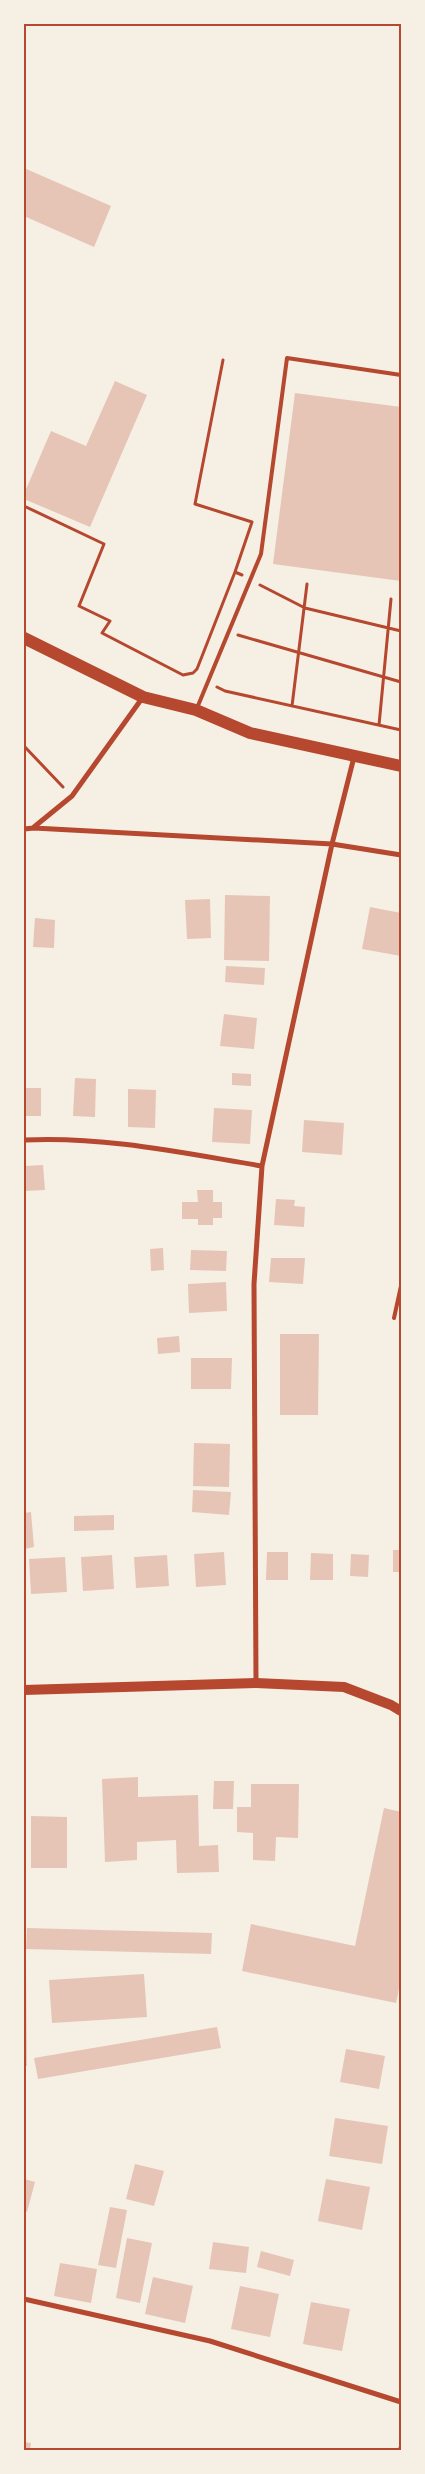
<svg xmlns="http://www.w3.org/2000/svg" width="425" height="2474" font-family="'Work Sans',sans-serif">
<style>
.building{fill:#e6c5b7}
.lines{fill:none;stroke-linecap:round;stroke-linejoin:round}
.path{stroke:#b5482f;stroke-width:3}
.service{stroke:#b5482f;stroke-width:4}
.minor{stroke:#b5482f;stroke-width:5}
.secondary{stroke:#b5482f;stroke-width:10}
.primary{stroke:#b5482f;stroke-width:12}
.neatline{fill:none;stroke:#b5482f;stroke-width:2}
</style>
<rect width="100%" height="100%" fill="#f6efe4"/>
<path class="building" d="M24 168 111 206 94 247 24 216Z
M115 381 147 395 90 527 24 499V494L51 431 86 446Z
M295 393 401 407V581L273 564Z
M225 895 270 896 269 961 224 960Z
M210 899 211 938 187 939 185 900Z
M370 907 401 913V956L362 949Z
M35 918 55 920 54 948 33 947Z
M226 966 265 968 264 985 225 982Z
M224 1014 257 1018 254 1049 220 1046Z
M232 1073 251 1074V1086L232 1085Z
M75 1078 96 1079 95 1117 73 1116Z
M24 1088H41V1116H24Z
M128 1089 156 1090 155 1128 128 1127Z
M214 1108 252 1110 250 1144 212 1142Z
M304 1120 344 1123 342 1155 302 1152Z
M43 1165 45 1190 24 1191V1166Z
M197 1190H213V1202H222V1218H213V1225H198V1219H182V1202H198Z
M276 1199 295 1200 294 1206 305 1207 304 1227 274 1225Z
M163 1248 164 1270 151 1271 150 1249Z
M191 1250 227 1251 226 1271 190 1270Z
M271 1258H305L303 1284 269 1282Z
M226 1282 227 1311 189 1313 188 1284Z
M280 1334H319L318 1415H280Z
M179 1336 180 1352 158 1354 157 1338Z
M191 1358H232L231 1389H191Z
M194 1443 230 1444 229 1487 193 1486Z
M193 1490 231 1492 229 1515 192 1512Z
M31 1512 34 1547 24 1549V1513Z
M114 1515V1530L74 1531V1516Z
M393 1550H401V1572H393Z
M224 1552 226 1585 196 1587 194 1554Z
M267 1552H288V1580H266Z
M311 1553 333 1554V1580H310Z
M351 1554 369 1555 368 1577 350 1576Z
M112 1555 114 1589 83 1591 81 1557Z
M167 1555 169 1586 136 1588 134 1557Z
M65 1557 67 1592 31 1594 29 1559Z
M138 1777V1797L198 1795 199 1846 218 1845 219 1872 177 1873 176 1840 137 1842V1860L105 1862 102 1779Z
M214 1781H234L233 1809H213Z
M251 1784H299L298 1838 276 1837 275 1861 253 1860V1833L237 1832V1807H251Z
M384 1808 401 1812V1979L396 2003 242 1971 251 1924 355 1946Z
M31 1816 67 1817V1868H31Z
M27 1928 212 1933 211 1954 26 1949Z
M24 1959H26L27 2066H24Z
M144 1974 147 2017 52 2023 49 1980Z
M217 2027 221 2048 38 2079 34 2058Z
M346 2049 385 2056 379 2089 340 2082Z
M335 2118 388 2126 382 2164 329 2156Z
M135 2164 164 2171 154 2206 126 2199Z
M24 2179 35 2182 27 2212 24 2211Z
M326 2179 370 2187 362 2230 318 2221Z
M110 2207 127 2210 116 2268 98 2265Z
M127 2238 152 2243 140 2303 116 2298Z
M213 2242 249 2247 246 2273 209 2269Z
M261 2251 294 2260 290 2276 257 2267Z
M60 2263 97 2269 91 2303 54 2296Z
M153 2277 193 2286 185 2323 145 2314Z
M240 2286 279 2294 270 2337 231 2329Z
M311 2302 350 2309 342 2351 303 2344Z
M24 2442 31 2443 30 2450H24Z"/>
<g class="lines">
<path class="path" d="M223 360 195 504 252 522 235 572 242 575
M24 506 104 544 79 606 110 621 102 633 183 675 193 673 197 669 235 572
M260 585 305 608 401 631
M238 635 401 682
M217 687 225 691 401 730
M292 706 307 584
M379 725 391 599
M24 746 63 787"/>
<path class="service" d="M197 708 261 554 287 358 401 375
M394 1318 401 1286"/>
<path class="minor" d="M34 827 72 796 143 697
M24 829 34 828 332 844 401 855
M24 1140C104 1136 183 1153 262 1166
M256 1683 254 1284 262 1166 332 844 354 757
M24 2299 210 2341 401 2402
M401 2450V2448"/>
<path class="secondary" d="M24 1690 256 1683 344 1687 391 1705 401 1711"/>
<path class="primary" d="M24 638 143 697 196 710 250 733 401 766"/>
</g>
<rect width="425" height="2474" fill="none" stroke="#f6efe4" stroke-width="50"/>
<rect x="25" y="25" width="375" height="2424" class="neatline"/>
</svg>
